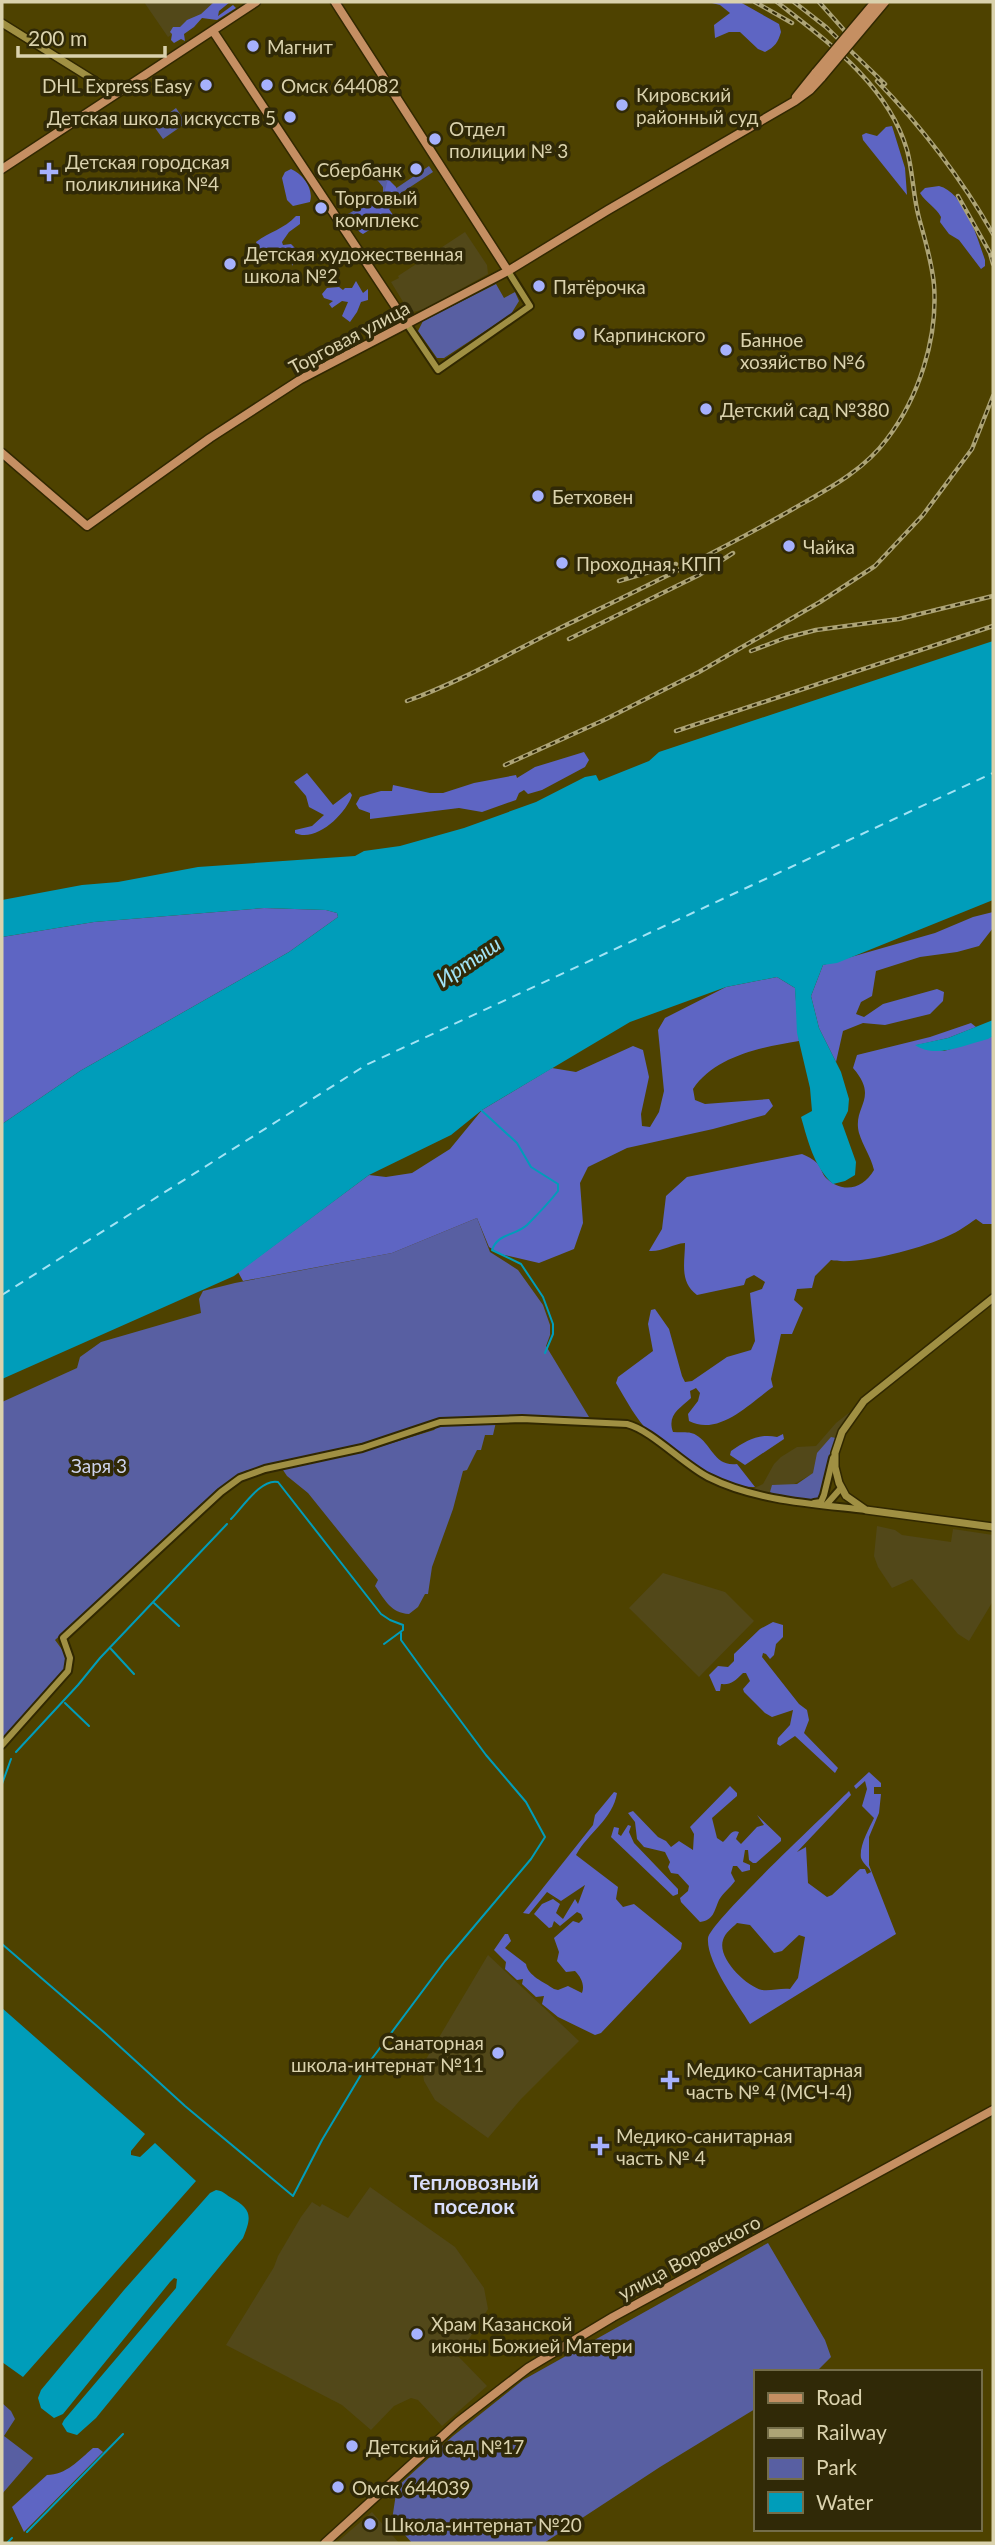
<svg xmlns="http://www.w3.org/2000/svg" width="995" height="2545" font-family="Lato,sans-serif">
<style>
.built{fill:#524819}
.green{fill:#585fa2}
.forest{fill:#5e65c3;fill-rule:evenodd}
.water{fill:#009dba}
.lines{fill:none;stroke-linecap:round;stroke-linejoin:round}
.stream{stroke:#009dba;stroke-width:2}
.ferry{stroke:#a2e3f5;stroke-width:2;stroke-dasharray:9 7;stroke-linecap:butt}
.tertiary-casing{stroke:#312800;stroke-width:10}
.secondary-casing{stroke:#312800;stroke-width:10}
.primary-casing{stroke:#312800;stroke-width:11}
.tertiary{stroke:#a09043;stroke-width:6}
.secondary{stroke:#a09043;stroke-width:7}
.primary{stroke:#c58f62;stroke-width:8}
.rail-casing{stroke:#ada476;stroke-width:4.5}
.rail{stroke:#302907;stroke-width:2;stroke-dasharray:5;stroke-linecap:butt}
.primary-bridge-casing{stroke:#312800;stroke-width:11;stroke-linecap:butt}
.primary-bridge{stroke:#c58f62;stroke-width:8}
.poi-dot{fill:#a6b1fc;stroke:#302907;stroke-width:2.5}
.labels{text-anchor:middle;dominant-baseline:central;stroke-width:7;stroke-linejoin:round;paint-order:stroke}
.poi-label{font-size:19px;fill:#dad2ad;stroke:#302907;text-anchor:start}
.street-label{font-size:19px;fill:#dad2ad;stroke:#302907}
.park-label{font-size:19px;fill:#ced3ec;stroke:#302907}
.water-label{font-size:21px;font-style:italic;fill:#a2e3f5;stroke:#302907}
.neighbourhood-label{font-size:21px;font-weight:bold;fill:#d8ddfa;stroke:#302907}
</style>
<rect width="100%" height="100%" fill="#4e4200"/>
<path class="built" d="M144 2H222L168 37Z
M465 232 487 265 488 274 425 309 413 312 408 310 391 282 399 278 398 276Z
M850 1412 836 1438 835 1437 818 1453 814 1473 774 1495 750 1490 763 1484 774 1464 781 1457 797 1447 816 1446 836 1423Z
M877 1526 895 1530 902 1535 951 1542 953 1529 993 1535V1601L969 1641 958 1634 912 1579 892 1588 878 1567 874 1556Z
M663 1573 725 1592 754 1621 699 1677 629 1608Z
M488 1955 579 2041 521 2099 488 2138 435 2100 424 2081 422 2066Z
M370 2187 455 2247 484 2288 488 2309 458 2356 487 2386 442 2426 418 2400 411 2398 394 2406 371 2430 342 2405 226 2345 274 2267 278 2256 301 2217 312 2202 320 2207 322 2204 348 2218Z
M372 2512 399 2543H336L365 2518Z"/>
<path class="green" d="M176 108 186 123 163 139 153 125Z
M386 165 384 172 395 189 429 166 433 172 354 224 348 214 383 194V187L374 176 375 173Z
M496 284 504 298 515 292 519 301 511 314 444 358H437L418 331 423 321Z
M477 1218 490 1252 518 1270 543 1305 550 1325V1335L546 1346 589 1417 433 1421 363 1445 301 1457 245 1471 201 1504 55 1640C63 1651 70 1657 67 1671L2 1741V1402L77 1368 80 1357 101 1342 201 1313 199 1299 203 1291 235 1283 392 1253Z
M496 1422 493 1435H485L481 1450H477L467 1470 463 1471 453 1509 432 1567 428 1594H425L418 1607 409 1614C391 1613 385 1600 375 1586L378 1580 308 1493 287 1476 283 1470 288 1467 366 1451 434 1430 437 1427 470 1423Z
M831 1437 836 1438 821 1498 815 1502 774 1495 770 1492 772 1485 797 1484 813 1473 817 1453Z
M768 2243 825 2340 831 2357 817 2371 755 2372V2409L660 2467 544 2543H412L392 2520 397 2487 453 2436 523 2380Z
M2 2403 11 2411 15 2419 4 2436 33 2458 2 2494Z"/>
<path class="forest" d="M214 2H230L219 11 218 16 233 5 236 8 217 20 202 18 194 27 184 34 185 41 181 39 174 43 171 40 172 34 170 32 173 27H180L187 20 201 14Z
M708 2H740L779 24 781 32C778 42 775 47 765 52L758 49 740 32H729L715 38 714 25 730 13 720 5Z
M892 126 905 168 907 195 863 140 862 135 866 133 877 136 886 127Z
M291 169C303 174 314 189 310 202L293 206 287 200 282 178 285 172Z
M388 179 396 187 401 202 389 209 393 215 363 234C355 231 353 219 355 212L384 194Z
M939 186C965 193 977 237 985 260V266L981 269 959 240 949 234 940 222 941 217C936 207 926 203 920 193L925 188Z
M296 216H300V224L289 232 282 242 283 245 291 244 295 248 291 257 293 266 282 249H278L267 258 262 256 256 242C269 232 284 229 296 216Z
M356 281 363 293 368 289V300L361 302 357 312 350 322 342 316 348 302 342 301 332 308 329 304 333 301 324 298 322 294 327 288 339 287 343 290 345 288H352Z
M584 752 589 760 585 767 542 790 528 794 524 790 519 793 516 800 482 812 459 808 370 819V813L359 809 356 804 360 797 381 791H392L393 785 430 793H443L474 783 516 775 517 778 535 767Z
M307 773 333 805 350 792 352 795C346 814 316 843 295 833V830L312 826 324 815 309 807 306 796 294 782Z
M264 908 326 910 337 913 338 917 289 952 80 1071 2 1124V937L94 922Z
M993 912V928L979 946 957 952 920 957 876 971 872 996 861 1002 856 1014 864 1017 883 1004 937 989 944 992 943 1001 930 1014 885 1025 863 1023 843 1031 836 1062 819 1028 811 996 823 965 935 933 973 917Z
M777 977 795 988 799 1041C762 1047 715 1056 693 1089L695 1100 705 1104 769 1099 773 1106 765 1115 713 1129 627 1148 588 1167 580 1183 583 1223 574 1249 539 1263 500 1254 489 1247 477 1218 392 1253 243 1281 238 1272 369 1175 386 1177 412 1173 450 1149 482 1110 552 1068 576 1072 633 1046 643 1050 649 1077 641 1114 642 1126 650 1127 659 1112 664 1091 658 1030 665 1018 726 987Z
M971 1023 976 1027 948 1038 917 1045 944 1051 993 1036V1224H983L976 1219C967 1225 958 1232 948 1236 923 1248 857 1266 831 1260L815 1276 812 1288 797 1289 794 1300 803 1308 792 1334H781L771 1379 773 1387C751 1402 719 1437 689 1421L688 1414 698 1401 700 1393 696 1388 690 1391 691 1398C679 1409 667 1415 673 1432 681 1433 690 1431 696 1435 712 1444 714 1467 737 1464L755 1487C721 1488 674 1457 650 1433 636 1419 626 1400 616 1383L618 1377 653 1351 648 1324 651 1310 655 1309 669 1329 682 1376 685 1382 692 1381 727 1357 751 1350 755 1341 750 1293 762 1289 765 1282 754 1275 746 1279 744 1285 697 1295C679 1282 685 1262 685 1243 672 1244 662 1252 649 1251L662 1229 666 1196 687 1177 802 1154C807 1156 813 1159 817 1163 821 1167 822 1174 826 1178 843 1194 863 1189 874 1170 871 1157 863 1146 859 1133 852 1106 880 1099 853 1068L857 1055 930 1037Z
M783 1434 784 1439 745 1465 730 1455 731 1451C746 1441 759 1433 777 1437Z
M773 1622 783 1625V1637L776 1644 774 1655 770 1659 766 1654 763 1653 762 1657 799 1704 807 1710 809 1720 804 1733 838 1768 835 1773 795 1736 780 1746 777 1744 778 1738 790 1725 793 1710 772 1717 765 1713 744 1692 743 1689 750 1681 746 1673H743C735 1681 731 1685 721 1684L720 1691H716L709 1675 718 1666 728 1667 734 1661V1654L760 1629Z
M869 1772 881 1783V1787H874V1794H881L879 1813 869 1837V1865L896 1934 750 2024C738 2004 706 1962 708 1938 710 1922 829 1811 849 1791L851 1795 797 1852 806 1847 808 1883 827 1897 832 1895 860 1869H865L867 1874 871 1872C869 1867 863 1864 861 1858 859 1846 869 1829 874 1818L862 1806 867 1789 865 1781 856 1789 854 1786ZM737 1923 750 1925 774 1953 782 1951 799 1935 805 1937 798 1978 790 1989C781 1988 771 1991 762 1990 746 1986 717 1958 723 1940 725 1933 732 1928 737 1923Z
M730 1786 737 1793V1796L712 1818 717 1838 723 1842C729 1837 731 1829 739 1832L736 1839 741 1844 757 1827 764 1825 757 1815 781 1838V1841L756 1863H753L749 1860 748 1850H745L743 1862 750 1865V1870L742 1872 737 1866H733L731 1873 735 1881C730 1888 723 1893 719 1900 714 1911 714 1920 700 1922L681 1902 680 1898 688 1891 689 1886 678 1874 671 1873 668 1867 670 1862 665 1852 644 1847 637 1839 635 1822 628 1813 633 1811 658 1837 666 1841 671 1847 679 1841 693 1850 694 1834 690 1827Z
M614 1792 617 1793C613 1819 588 1833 576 1855L618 1887 616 1899 623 1907 634 1904 682 1943 681 1949 601 2033 595 2035 558 2017 542 2004 544 1996 536 1997 522 1984 523 1979 517 1980 505 1969 506 1962 494 1950 505 1934H508L511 1941 505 1948 526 1964C528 1976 544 1982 554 1989L558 1990 568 1986 582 1993C585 1985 581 1977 575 1971L566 1972 557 1961 559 1952 554 1938 573 1921 579 1923 583 1919 581 1914 577 1912 560 1926 554 1921 552 1927 549 1928 534 1914 542 1904 553 1899 560 1904 556 1913 563 1919 575 1899 578 1904 585 1885 561 1901 547 1892 529 1914 523 1913 593 1825 595 1815Z
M628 1825 631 1826 629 1832 634 1843 678 1889V1894L673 1896 611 1837 614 1827 619 1828 618 1834 621 1836Z
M93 2448H98L103 2452 24 2532 12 2507 47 2475C66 2475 79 2460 93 2448Z"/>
<path class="water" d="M993 641V900L837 963 823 965 811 996 819 1028 841 1072 849 1099 848 1111 842 1123 856 1162 855 1175 845 1181 833 1184C814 1167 808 1141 801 1117L812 1111 810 1088 797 1033 795 988 777 977 726 987 630 1022 482 1110 451 1135 369 1175 234 1276 2 1379V1124L80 1071 289 952 338 917 337 913 326 910 264 908 94 922 2 937V900L82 885 118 882 198 867 355 856 364 851 400 846 464 828 536 802 585 777 596 775 599 781 649 761 659 752Z
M993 1020V1036L988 1039C965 1045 935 1059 915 1045L948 1038Z
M2 2008 145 2134 131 2151V2155L140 2157 155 2143 196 2181 23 2377 2 2362Z
M216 2190C223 2191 225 2194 230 2197 252 2209 252 2216 243 2238L96 2418 77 2435 67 2432 62 2424 64 2420 176 2288 177 2279 174 2278 170 2282 63 2414 54 2418 41 2408 38 2398 41 2390 124 2290 210 2193Z"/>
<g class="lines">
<path class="stream" d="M480 1109 517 1143 531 1167 558 1184V1191C548 1204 538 1214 527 1225 515 1236 498 1233 492 1250L521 1264 543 1297 553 1324V1334L545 1353
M231 1519C242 1508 261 1478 278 1482L381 1614 390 1620 403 1625V1630L384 1644
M154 1603 179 1626
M111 1649 134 1674
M65 1703 89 1726
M16 1752 78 1685 100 1658 227 1524
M2 1784 11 1759
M2 1944 105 2033 185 2106 293 2196 322 2140 365 2068 445 1961 531 1859 545 1837 526 1802 486 1755 425 1673 401 1640V1633
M27 2532 123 2434
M7 2543 12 2538"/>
<path class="ferry" d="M2 1295 366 1065 993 773"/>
<g class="tertiary-casing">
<path id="tertiary" d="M407 324 438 370 530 306 508 271
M814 1503 821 1502 824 1495 833 1458
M826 1505 841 1488
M2 1745 68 1671 70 1658 63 1638 221 1492 240 1478 265 1469 362 1448 440 1422 522 1419 627 1424C651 1430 683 1464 708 1477 756 1501 814 1504 866 1510"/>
</g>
<g class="secondary-casing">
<path id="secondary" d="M2 23 116 94
M993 1298 864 1401 842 1432 835 1453V1467L839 1483 846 1496 866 1510 993 1527"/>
</g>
<g class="primary-casing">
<path id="primary" d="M335 2 508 271
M213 31 407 324
M796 97 816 72
M2 169 256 2
M2 453 87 526 210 438 301 379 508 271 608 210 795 101 810 90 822 77
M325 2543 458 2422 528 2368 613 2317 993 2110"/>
</g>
<use href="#tertiary" class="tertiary"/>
<use href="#secondary" class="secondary"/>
<use href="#primary" class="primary"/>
<g class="rail-casing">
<path id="rail" d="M755 2 792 23
M794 2 826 27 885 84
M819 2 852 39
M877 81C922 127 961 178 993 234
M958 196 990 253 993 264
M619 581 676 564
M569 639 699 575 733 553
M751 651 785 638 816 630 899 619 993 596
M407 701C460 682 510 653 560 628 636 591 712 555 786 513 822 492 862 473 887 439 919 397 938 338 934 285 932 262 925 240 919 218 913 196 913 172 907 150 888 85 828 42 777 2
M676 731 993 626
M505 765 604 720 699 672 820 602 875 566 923 515 972 449 993 396"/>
</g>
<use href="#rail" class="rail"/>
<g class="primary-bridge-casing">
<path id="primary-bridge" d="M816 72 875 2
M822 77 885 2"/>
</g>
<use href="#primary-bridge" class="primary-bridge"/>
</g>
<g class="poi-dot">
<circle cx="253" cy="46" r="7"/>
<circle cx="206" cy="85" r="7"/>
<circle cx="267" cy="85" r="7"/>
<circle cx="622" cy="105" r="7"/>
<circle cx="290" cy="117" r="7"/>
<circle cx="435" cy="139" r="7"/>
<circle cx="416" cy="169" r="7"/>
<path d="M45.5 161.5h7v7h7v7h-7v7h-7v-7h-7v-7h7z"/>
<circle cx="321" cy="208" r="7"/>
<circle cx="230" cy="264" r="7"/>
<circle cx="539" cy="286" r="7"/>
<circle cx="579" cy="334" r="7"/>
<circle cx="726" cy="350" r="7"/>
<circle cx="706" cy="409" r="7"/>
<circle cx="538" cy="496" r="7"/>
<circle cx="789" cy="546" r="7"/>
<circle cx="562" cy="563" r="7"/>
<circle cx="498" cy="2053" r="7"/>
<path d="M666.5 2069.5h7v7h7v7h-7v7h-7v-7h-7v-7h7z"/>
<path d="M596.5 2135.5h7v7h7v7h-7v7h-7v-7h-7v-7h7z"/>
<circle cx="417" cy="2334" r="7"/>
<circle cx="352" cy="2446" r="7"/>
<circle cx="338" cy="2487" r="7"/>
<circle cx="370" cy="2524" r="7"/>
</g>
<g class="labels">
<g class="poi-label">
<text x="267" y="46">Магнит</text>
<text x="192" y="85" text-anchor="end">DHL Express Easy</text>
<text x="281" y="85">Омск 644082</text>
<text x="636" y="94">Кировский<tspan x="636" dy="22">районный суд</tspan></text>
<text x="276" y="117" text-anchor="end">Детская школа искусств 5</text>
<text x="449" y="128">Отдел<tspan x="449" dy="22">полиции № 3</tspan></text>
<text x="65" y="161">Детская городская<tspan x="65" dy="22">поликлиника №4</tspan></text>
<text x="402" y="169" text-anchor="end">Сбербанк</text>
<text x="335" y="197">Торговый<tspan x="335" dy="22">комплекс</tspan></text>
<text x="244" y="253">Детская художественная<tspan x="244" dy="22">школа №2</tspan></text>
<text x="553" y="286">Пятёрочка</text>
<text x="593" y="334">Карпинского</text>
<text x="740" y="339">Банное<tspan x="740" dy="22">хозяйство №6</tspan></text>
<text x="720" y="409">Детский сад №380</text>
<text x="552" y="496">Бетховен</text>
<text x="803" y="546">Чайка</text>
<text x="576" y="563">Проходная, КПП</text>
<text x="484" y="2042" text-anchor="end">Санаторная<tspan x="484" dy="22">школа-интернат №11</tspan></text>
<text x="686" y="2069">Медико-санитарная<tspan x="686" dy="22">часть № 4 (МСЧ-4)</tspan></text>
<text x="616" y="2135">Медико-санитарная<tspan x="616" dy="22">часть № 4</tspan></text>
<text x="431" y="2323">Храм Казанской<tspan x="431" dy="22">иконы Божией Матери</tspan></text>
<text x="366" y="2446">Детский сад №17</text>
<text x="352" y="2487">Омск 644039</text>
<text x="384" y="2524">Школа-интернат №20</text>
</g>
<g class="street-label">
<text transform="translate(349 337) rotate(-28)">Торговая улица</text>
<text transform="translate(689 2257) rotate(-28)">улица Воровского</text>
</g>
<g class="park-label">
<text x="99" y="1465">Заря 3</text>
</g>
<g class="water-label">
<text transform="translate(468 961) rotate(-34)">Иртыш</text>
</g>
<g class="neighbourhood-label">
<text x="474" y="2181">Тепловозный<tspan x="474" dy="24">поселок</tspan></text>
</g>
</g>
<rect width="995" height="2545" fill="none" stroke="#dad2ad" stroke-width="7"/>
<rect x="754" y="2370" width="228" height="161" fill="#302907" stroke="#746d49" stroke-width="2"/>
<rect x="768" y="2393" width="35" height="10" fill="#c58f62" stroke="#746d49" stroke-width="2"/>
<text x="816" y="2405" font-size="21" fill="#dad2ad">Road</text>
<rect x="768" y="2428" width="35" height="10" fill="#ada476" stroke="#746d49" stroke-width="2"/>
<text x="816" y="2440" font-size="21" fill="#dad2ad">Railway</text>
<rect x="768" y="2458" width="35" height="21" fill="#585fa2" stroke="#746d49" stroke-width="2"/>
<text x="816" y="2475" font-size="21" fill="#dad2ad">Park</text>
<rect x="768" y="2492" width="35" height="21" fill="#009dba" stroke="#746d49" stroke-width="2"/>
<text x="816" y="2510" font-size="21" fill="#dad2ad">Water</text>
<path d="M18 46v10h147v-10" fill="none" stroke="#dad2ad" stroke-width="3.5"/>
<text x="28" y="46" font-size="21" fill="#dad2ad" stroke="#302907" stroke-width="5" paint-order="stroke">200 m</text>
</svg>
